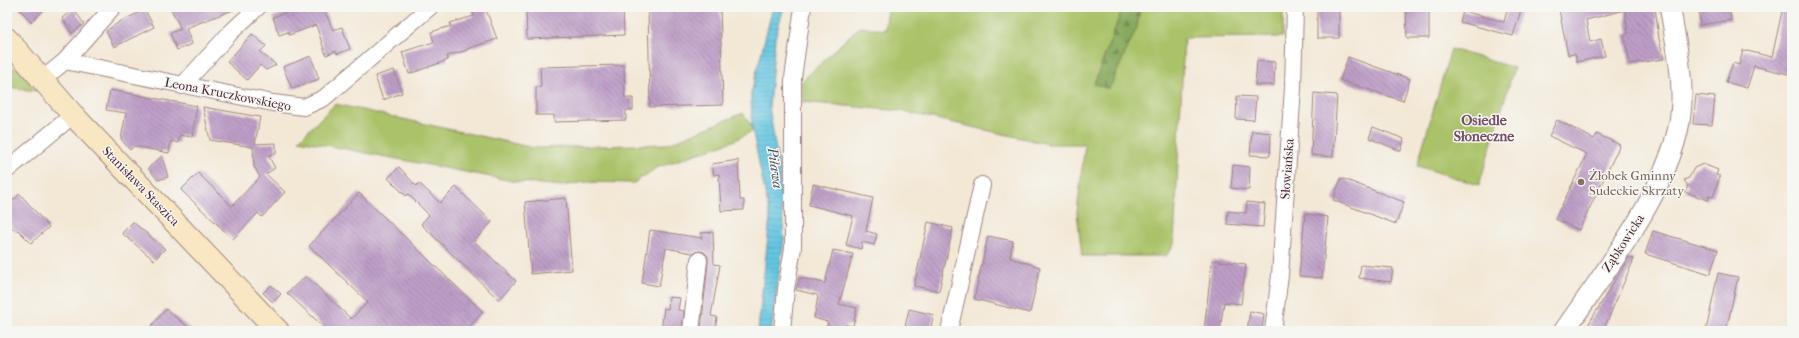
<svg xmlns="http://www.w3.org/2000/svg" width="1799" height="338" font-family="'IM FELL French Canon',serif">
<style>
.green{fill:#aac369;stroke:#7a714a}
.forest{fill:url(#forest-firs);stroke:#686444}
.water{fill:url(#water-rules);stroke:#577386}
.building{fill:url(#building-back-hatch)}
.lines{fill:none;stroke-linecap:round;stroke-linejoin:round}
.minor-casing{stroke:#9e8480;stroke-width:18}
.tertiary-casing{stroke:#9e8480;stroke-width:22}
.secondary-casing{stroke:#9e8480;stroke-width:24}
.minor{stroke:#fff;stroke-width:16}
.tertiary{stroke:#fff;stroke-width:20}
.secondary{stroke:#f9e7c3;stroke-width:22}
.education-dot{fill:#8d6e63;stroke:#f6f6f2;stroke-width:1.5}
.labels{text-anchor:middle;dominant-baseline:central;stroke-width:3;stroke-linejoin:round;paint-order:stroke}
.street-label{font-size:13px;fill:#4a1f2b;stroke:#f6f6f2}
.education-label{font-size:13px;fill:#785e54;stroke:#f6f6f2;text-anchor:start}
.neighbourhood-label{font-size:14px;font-weight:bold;fill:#734b62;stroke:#f6f6f2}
.water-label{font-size:14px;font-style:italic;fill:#525162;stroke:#f6f6f2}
</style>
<defs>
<pattern id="forest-firs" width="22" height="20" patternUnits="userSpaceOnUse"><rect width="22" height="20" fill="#87a95d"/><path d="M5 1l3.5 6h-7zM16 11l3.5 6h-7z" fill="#70894d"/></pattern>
<pattern id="water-rules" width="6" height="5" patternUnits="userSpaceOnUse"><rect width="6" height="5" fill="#64c7e2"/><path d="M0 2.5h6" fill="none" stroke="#58aac2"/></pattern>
<pattern id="building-back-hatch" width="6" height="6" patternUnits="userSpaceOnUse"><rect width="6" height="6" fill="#be9ec7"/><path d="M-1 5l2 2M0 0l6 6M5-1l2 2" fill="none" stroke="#9c80a2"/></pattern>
</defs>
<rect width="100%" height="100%" fill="#f6f6f2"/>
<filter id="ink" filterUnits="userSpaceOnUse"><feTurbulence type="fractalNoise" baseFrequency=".025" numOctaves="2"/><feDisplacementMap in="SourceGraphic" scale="8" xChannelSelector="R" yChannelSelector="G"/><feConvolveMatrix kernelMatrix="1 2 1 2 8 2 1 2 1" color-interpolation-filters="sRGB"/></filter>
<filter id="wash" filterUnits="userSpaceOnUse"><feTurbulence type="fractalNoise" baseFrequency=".012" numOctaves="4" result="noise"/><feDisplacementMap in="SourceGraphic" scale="16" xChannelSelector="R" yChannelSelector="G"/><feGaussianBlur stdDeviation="0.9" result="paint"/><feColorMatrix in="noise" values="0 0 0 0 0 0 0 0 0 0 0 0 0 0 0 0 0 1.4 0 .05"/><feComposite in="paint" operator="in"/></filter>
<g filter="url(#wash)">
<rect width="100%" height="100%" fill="#f3e8d6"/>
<path class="green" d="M888 7H1283V37L1184 38 1174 244 1166 256H1082L1077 212 1085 144H1048L901 111 803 102 801 82 859 27 885 30Z
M1451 49 1514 68 1479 185 1417 166Z
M7 67 18 69 37 91 7 87Z
M335 104 534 148 668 144 743 113 754 130 733 141 656 168 634 183 585 182 561 186 512 181 299 140Z"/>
<path class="forest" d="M1123 7H1140L1137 27 1109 89 1094 84Z"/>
<path class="water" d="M773 7H784L775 38 769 107 779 169 784 239 771 331H758L770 217 752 128 751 94Z"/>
<g id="blocks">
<path class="building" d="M18 7H47L31 22Z
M170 7H238V8L186 28 192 44 177 50 170 33 181 29Z
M303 7H323L333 30 342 27 350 49 337 54 336 51 326 55 316 25 289 35 288 32 279 35 273 17Z
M471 7H485L497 39 467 49V50L447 56 448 60 409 74 402 52 434 42 431 32 451 26 450 23 474 16Z
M526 7H623L624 35 527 39Z
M648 7H720L723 105 650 107Z
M1317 7H1339V38H1317Z
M1406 7H1429V38H1407Z
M1508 7H1522L1513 36 1460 22 1463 11 1504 22Z
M1572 7H1655L1659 39 1664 59 1630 64 1624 34H1628L1625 10 1586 20 1590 42 1601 39 1605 56 1577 62 1575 54 1568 55 1559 9Z
M1699 7H1729L1731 20 1700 25Z
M1783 7H1792V75L1754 66 1747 88 1726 82 1733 63 1739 65 1743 50 1772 57Z
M74 9 84 24 72 33 62 18Z
M145 10 154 27 114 47 106 31 121 21Z
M252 34 266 46 260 52 276 65 266 70 260 65 247 80 227 62Z
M311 56 319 79 292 89 283 67Z
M1348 57 1410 79 1403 101 1340 80Z
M1257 61 1275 62 1274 85H1255Z
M624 65 625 98H633V110H626V120L554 122V115H536V87H541L540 67Z
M394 70 402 93 383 100 375 76Z
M110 90 197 106 192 137 180 135 178 143 171 141 169 153 134 146 130 150 121 139 126 113 106 110Z
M1314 93 1337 95 1333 157 1311 155Z
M1696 95 1715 97 1712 125 1693 124Z
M1237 96 1256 97 1254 120 1236 119Z
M203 107 260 117 255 144 276 143V154L268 155 275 168 266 174 285 192 262 217 258 213 233 239 181 190 198 173 232 206 260 177 254 166 253 147 210 140Z
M1557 120 1594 139 1597 134 1620 145 1579 230 1555 219 1587 154 1549 136Z
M1373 127 1404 139 1401 151 1369 138Z
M1252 131 1271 133 1270 156 1250 155Z
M162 156 168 177 158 180 148 168Z
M738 160 740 200H744V210L721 211 719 174 714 175 712 164Z
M1703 164 1718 170 1716 175 1720 176 1713 197 1709 196 1708 200 1685 192 1688 186 1684 180 1689 178 1694 168Z
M1233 165 1250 167 1249 190 1231 188Z
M399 167 416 186 419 183 440 203 456 187 492 222 474 241 516 281 499 300 421 224 429 215 408 194 406 196 388 178Z
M1341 178 1404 202 1396 224 1333 200Z
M813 184 873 198 866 231 877 234 874 245 862 242 861 249 846 245 853 216 809 205Z
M359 193 483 312 465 331H398L394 327 389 331H328L287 293 306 276 351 319 368 302 309 246Z
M20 194 49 227 31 243 18 230 16 232 7 222V205Z
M566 198 572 270 531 274 525 202Z
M1247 202 1265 204 1263 227 1227 224 1228 211 1246 213Z
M1305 214 1328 217 1322 278 1299 276Z
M133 222 165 249 154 260 122 233Z
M928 222 953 228 939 291 914 286Z
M650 230 702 238 701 233 713 232 714 264 720 265 711 316 717 317 715 331H701L708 261V256L704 252 700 251 692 253 666 248 659 286 642 283Z
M1653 231 1718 250 1710 274 1645 254Z
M988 236 1013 241 1010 258 1040 267 1030 313 974 299Z
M833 250 853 254 839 304 857 308 853 326 846 325 845 331H826L828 322 814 318 818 297 817 295 796 290 799 278 825 283Z
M1629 257 1634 259 1603 331H1591V325H1588Z
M1212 260 1246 264 1241 304 1224 302 1220 331H1204Z
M1361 265 1393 268 1391 282 1359 278Z
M1718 273 1738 277 1726 331H1706Z
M271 285 281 294 273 302 263 293Z
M669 297 680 298 678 310 684 311 682 331H661L664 308 668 309Z
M166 309 193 331H147Z
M909 309 934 315 930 331H904Z
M1250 311 1264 314 1262 331H1247Z"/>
</g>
</g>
<g filter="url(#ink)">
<use href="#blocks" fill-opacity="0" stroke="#9e8480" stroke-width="1"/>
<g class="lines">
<g class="minor-casing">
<path id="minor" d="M65 61 273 103 304 107 324 98 430 7
M43 79 65 61 113 7
M182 86 231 32 258 7
M7 170 73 115
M691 331 699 260
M782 331 786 289 793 248V78L803 7
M949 331 982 185
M1273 331 1280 275 1293 88 1295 7"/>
</g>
<g class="tertiary-casing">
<path id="tertiary" d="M1564 331C1605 271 1675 183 1681 110 1684 76 1675 40 1670 7"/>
</g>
<g class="secondary-casing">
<path id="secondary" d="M7 39 73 115 278 331"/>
</g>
<use href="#minor" class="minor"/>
<use href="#tertiary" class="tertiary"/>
<use href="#secondary" class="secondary"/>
</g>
</g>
<circle class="education-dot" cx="1581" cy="182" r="4"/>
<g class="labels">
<g class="street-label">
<text transform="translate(228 94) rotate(11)">Leona Kruczkowskiego</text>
<text transform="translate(1287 169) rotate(-86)">Słowiańska</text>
<text transform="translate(141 186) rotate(46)">Stanisława Staszica</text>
<text transform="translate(1623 243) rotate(-57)">Ząbkowicka</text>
</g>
<g class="education-label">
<text x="1589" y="175">Żłobek Gminny<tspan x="1589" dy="15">Sudeckie Skrzaty</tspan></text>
</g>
<g class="neighbourhood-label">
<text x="1484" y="120">Osiedle<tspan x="1484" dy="16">Słoneczne</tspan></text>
</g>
<g class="water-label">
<text transform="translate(775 168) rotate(82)">Piława</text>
</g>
</g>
<rect width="1799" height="338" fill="none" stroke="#f6f6f2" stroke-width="24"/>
</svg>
